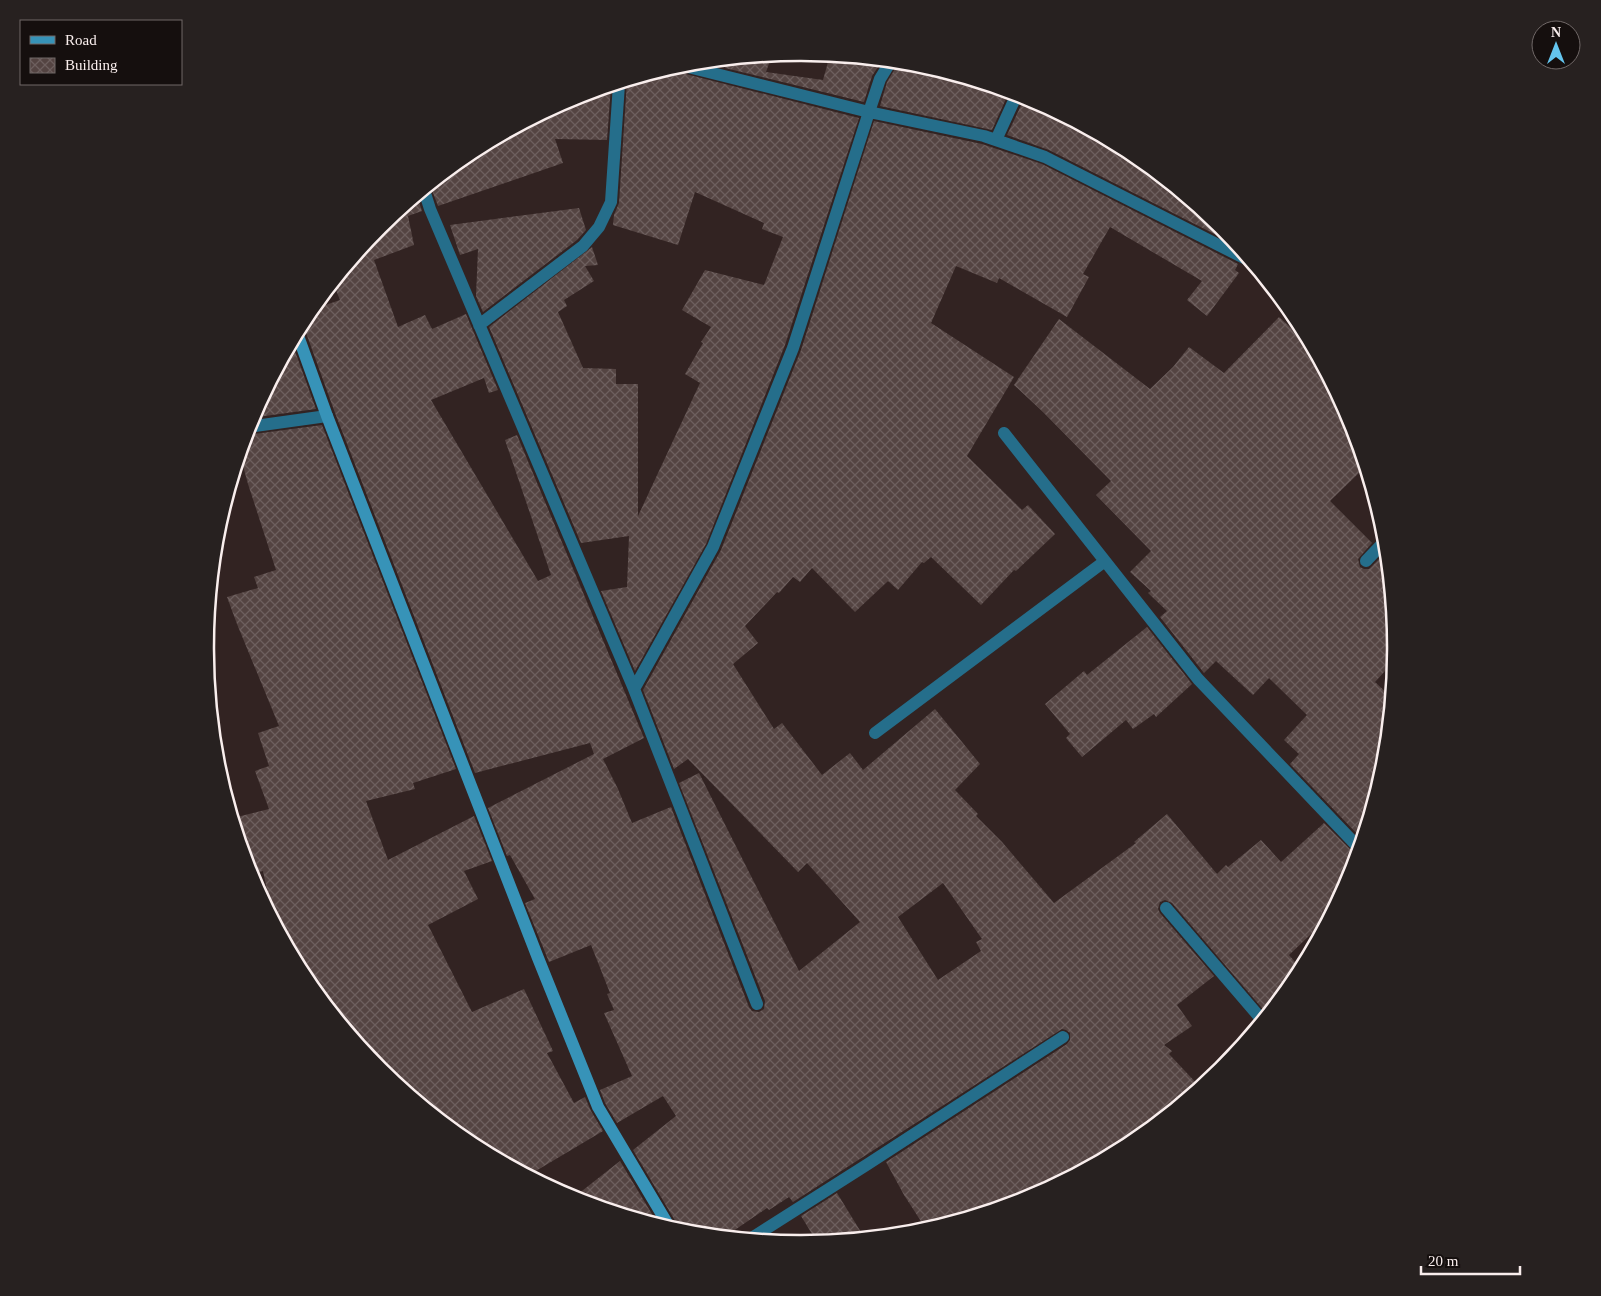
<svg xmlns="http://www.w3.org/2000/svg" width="1601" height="1296" font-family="'Times New Roman',serif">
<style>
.building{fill:url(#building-cross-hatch);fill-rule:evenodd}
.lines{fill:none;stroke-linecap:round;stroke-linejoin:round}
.street{stroke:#256e8b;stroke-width:12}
.secondary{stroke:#3793b8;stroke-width:12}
.rim{fill:none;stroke:#f9eeed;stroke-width:2.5}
</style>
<defs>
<pattern id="building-cross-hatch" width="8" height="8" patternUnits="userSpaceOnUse" patternTransform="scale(1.25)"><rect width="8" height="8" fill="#544442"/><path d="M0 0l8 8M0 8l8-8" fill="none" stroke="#6d5f5e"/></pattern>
</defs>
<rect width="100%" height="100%" fill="#322322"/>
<path class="building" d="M772 55 766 72 823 80 830 55 882 61 872 76 864 102 725 68 728 60Z
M899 62 917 64 1009 92 992 130 880 106 887 82Z
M666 69 859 118 785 345 706 544 635 671 601 591 627 587 629 536 581 543 489 327 592 247 598 265 585 266 594 281 564 300 567 306 558 312 583 368 616 369V384H638V516L700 383 685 374 703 343 701 342 711 327 682 310 705 270 764 285 783 237 762 229 764 223 695 192 678 245 613 225 614 215 619 203 627 81Z
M611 86 607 140 555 139 563 163 438 206 430 185 470 153 573 98Z
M1025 97 1132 153 1222 227 1236 245 1049 150 1007 135Z
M874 121 982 144 1042 164 1238 264 1235 270 1239 273 1207 316 1187 300 1202 281 1110 227 1083 274 1089 277 1067 317 999 278 997 283 956 266 931 323 1014 377 967 456 1022 510 1028 505 1055 534 1016 571 1014 570 981 605 931 557 924 563 922 562 898 590 888 581 855 612 812 568 800 582 793 577 779 593 777 592 745 626 758 643 733 664 774 729 782 723 822 775 850 753 863 770 935 709 980 764 955 790 978 814 976 816 1002 842 1054 903 1136 843 1134 842 1167 814 1217 874 1226 865 1228 867 1261 840 1281 862 1324 823 1357 856 1351 876 1339 897 1322 912 1328 918 1289 955 1301 969 1295 979 1267 1014 1172 903 1165 900 1160 902 1158 909 1160 913 1214 976 1177 1005 1192 1026 1164 1045 1172 1051 1169 1054 1200 1087 1131 1143 1028 1198 926 1229 904 1195 886 1162 1067 1044 1070 1040V1033L1066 1030 1062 1029 793 1202 789 1197 769 1210 767 1208 726 1236 684 1232 678 1230 677 1224 633 1150 676 1116 663 1096 617 1123 605 1103 600 1090 632 1076 604 1013 614 1010 607 994 610 993 591 945 549 962 525 903 535 899 510 855 507 856 488 808 594 754 590 743 475 773 335 413 305 330 301 326 311 310 340 300 333 283 380 227 417 196 422 211 408 216 414 245 374 260 398 327 425 315 432 329 466 314 498 390 489 393 484 378 431 400 538 581 551 575 505 440 517 435 644 738 603 759 618 789 632 823 671 807 749 1007 752 1011 759 1012 764 1009 765 1001 679 783 699 773 799 971 860 922 807 863 798 872 688 759 674 769 643 690 721 550 801 350ZM943 883 982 939 976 942 981 951 938 980 898 917Z
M579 208 586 230 577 240 483 312 476 296 478 249 460 255 450 225Z
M1279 317 1311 346 1351 420 1363 462V469L1330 501 1372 543 1358 559 1360 567 1364 569H1369L1384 554 1387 558 1396 648 1395 660 1375 682 1391 697 1384 764 1362 839 1290 764 1299 754 1284 740 1307 715 1269 678 1253 695 1216 661 1204 673 1160 617 1167 611 1148 593 1151 591 1130 572 1151 551 1096 495 1111 481 1043 412 1014 385 1059 319 1150 389 1173 367 1189 347 1224 373Z
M292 343 316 409 251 418 253 416Z
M322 425 456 769 413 783 415 789 366 801 388 860 474 816 492 861 464 871 478 899 428 925 472 1012 524 989 553 1051 547 1053 574 1103 585 1097 591 1111 603 1131 529 1175 469 1143 379 1069 305 979 273 918 263 871 250 874 233 818 269 809 255 771 269 766 258 733 279 726 237 624 227 597 258 588 254 577 276 570 248 484 240 455 246 435Z
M1147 627 1192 684 1156 717 1154 714 1133 729 1126 720 1082 757 1066 738 1070 734 1045 704 1084 671 1087 675Z
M620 1161 658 1224 573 1198Z
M837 1193 864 1237 817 1242 801 1216Z"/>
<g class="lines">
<path class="street" d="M680 65 869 112 984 136 1045 157 1250 261
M996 140 1017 94
M424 190 430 209 634 689 757 1004
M479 325 583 246 599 227 611 202 619 84
M248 427 327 416
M1004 433 1198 679 1359 848
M1366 561 1385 541
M634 689 713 547 793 348 869 112 880 79 891 61
M875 733 1105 561
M1166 908 1262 1020
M750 1239 868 1164 1063 1037"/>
<path class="secondary" d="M297 333 327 416 538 958 598 1107 670 1228"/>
</g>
<path d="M0 0H1601V1296H0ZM800 61H801A586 586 0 0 1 1387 647V649A586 586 0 0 1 801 1235H800A586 586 0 0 1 214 649V647A586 586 0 0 1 800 61Z" fill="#272120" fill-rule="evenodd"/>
<path class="rim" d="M800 61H801A586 586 0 0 1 1387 647V649A586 586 0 0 1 801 1235H800A586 586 0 0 1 214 649V647A586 586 0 0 1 800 61Z"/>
<rect x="20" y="20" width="162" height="65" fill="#150f0e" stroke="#706867"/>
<rect x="30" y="36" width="25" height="8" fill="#3793b8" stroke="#706867"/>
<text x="65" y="45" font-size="15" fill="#f9eeed">Road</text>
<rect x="30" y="58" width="25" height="15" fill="url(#building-cross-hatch)" stroke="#706867"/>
<text x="65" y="70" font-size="15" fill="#f9eeed">Building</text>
<g transform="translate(1556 45)"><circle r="24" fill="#150f0e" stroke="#706867"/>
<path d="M0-4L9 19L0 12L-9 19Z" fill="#64c5ee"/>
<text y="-8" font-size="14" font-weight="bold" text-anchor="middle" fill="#f9eeed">N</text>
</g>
<path d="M1421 1266v8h99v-8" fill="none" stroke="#f9eeed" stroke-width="2.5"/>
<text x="1428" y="1266" font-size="15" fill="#f9eeed" stroke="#150f0e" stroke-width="4" paint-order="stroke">20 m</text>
</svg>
